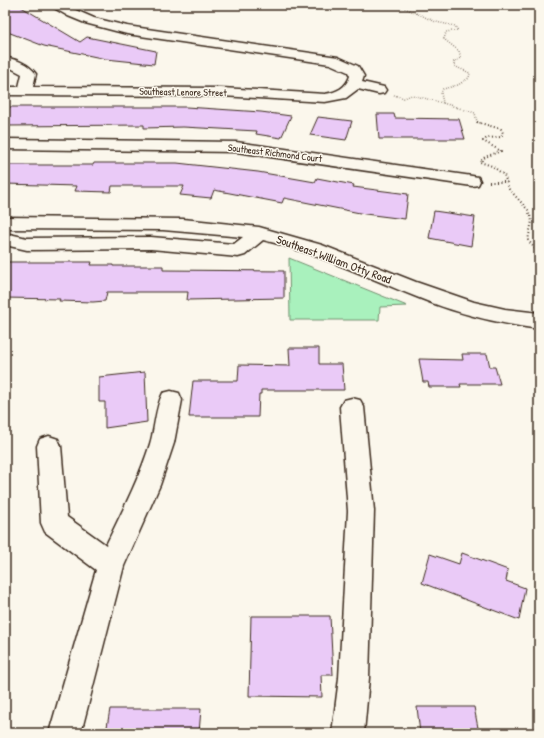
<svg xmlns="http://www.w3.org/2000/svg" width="544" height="738" font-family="'Patrick Hand',sans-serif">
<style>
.green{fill:#a9f1bd;stroke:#728e6e}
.building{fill:#eacaf7;stroke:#3b2a1e}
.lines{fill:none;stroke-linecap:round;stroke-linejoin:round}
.minor-casing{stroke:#3b2a1e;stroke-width:3}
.path-far1{stroke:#3b2a1e;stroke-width:1.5;stroke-dasharray:0.5 2;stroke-linecap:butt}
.path{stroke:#3b2a1e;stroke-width:2;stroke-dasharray:1 2.5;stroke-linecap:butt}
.minor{fill:#fbf7ec;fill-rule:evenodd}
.labels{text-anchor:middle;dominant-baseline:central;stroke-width:3;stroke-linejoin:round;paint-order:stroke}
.far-street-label{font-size:10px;fill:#3b2a1e;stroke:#fbf7ec}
.street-label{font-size:12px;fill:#3b2a1e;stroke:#fbf7ec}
</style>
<rect width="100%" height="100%" fill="#fbf7ec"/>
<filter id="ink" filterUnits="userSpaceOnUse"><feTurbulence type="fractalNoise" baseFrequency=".025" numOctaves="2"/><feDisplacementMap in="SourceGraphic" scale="8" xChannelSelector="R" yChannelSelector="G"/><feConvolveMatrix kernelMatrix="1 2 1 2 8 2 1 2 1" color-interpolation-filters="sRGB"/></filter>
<g filter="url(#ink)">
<path class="green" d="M289 258 407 306 380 307 379 320H290Z"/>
<path class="building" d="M5 5H18L80 42 87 37 156 51 154 64 106 59 44 46 5 31Z
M5 107H186L261 112 291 116 281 138 256 134 257 131 183 127 144 128V125L5 126Z
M377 114H394L395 118 459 119 465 139H379Z
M318 117 352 121 346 140 310 135Z
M94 163H177L258 172 315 182 317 178 354 185 353 187 408 194 405 219 365 214 284 198 282 203 214 190 211 198 180 195 184 186H112L111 192 75 191 77 186 5 184V165H93Z
M434 211 475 217 471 246 429 238Z
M5 262H92L91 265H113V266H163V270L284 271V298L187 300 188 292H107L105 301 93 302 59 301 60 299 5 298Z
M289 348H319V364H342L344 390H261V394H259L258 417H189L193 381H238L239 365 290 366Z
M462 354H487L490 367H495L500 384H460L461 387H429L428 382H423L419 359 463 360Z
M145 372 147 422 105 428V402H99V377Z
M462 553 508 570 506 581 525 588 519 620 422 583 430 554 459 564Z
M251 616H330L333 675H321L322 697 249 696Z
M417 707H474L479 733H420Z
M110 709H201L199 733H106Z"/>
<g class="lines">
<g class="minor-casing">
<path id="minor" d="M49 5H64L94 18 127 26 338 57 358 66 364 76 362 82 384 87 386 90 384 93 379 94 358 89 346 98 325 102 221 96 5 95V87H19L22 74 5 65V57C17 60 28 63 36 74L33 87 221 88 325 94C337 92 346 88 350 76L348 72 330 64 127 34 85 23 68 16Z
M5 139 236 142 472 176 478 177 480 181 478 185 472 186 236 152 5 149Z
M5 217 183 219 259 227 322 245 416 282 474 302 505 309 539 313V329C502 324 467 316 432 303 376 282 322 254 263 240L245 255 238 257 151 249 27 250 5 245V233L27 238 151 237 234 244 243 237 163 230 5 229Z
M171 391 179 393 182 400 174 443 160 485 124 566 81 733H49L96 570 45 532 41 523 37 446 40 439 49 436 58 439 61 446 67 517 106 545C122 512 139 479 150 444 155 428 155 408 163 393Z
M352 398 360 400 364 407 374 511 369 678 364 733H332L339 678 348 511 340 407 344 400Z"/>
</g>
<path class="path-far1" d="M398 5 436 22 455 26 458 30 446 32 444 39 459 51 461 58 454 62V66L470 73 469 78 458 85 443 89 441 93 443 103 475 113 477 122 480 123
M394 95 404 98 412 95 443 103"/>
<path class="path" d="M477 122 501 129 503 133 501 137 487 138 483 141 501 151 485 157 480 162 492 166 504 175 509 189 528 210 532 221 528 240 539 254
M489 182H507"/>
<use href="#minor" class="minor"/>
</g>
</g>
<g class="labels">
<g class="far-street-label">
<text transform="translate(183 92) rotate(1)">Southeast Lenore Street</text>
<text transform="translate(275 153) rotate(7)">Southeast Richmond Court</text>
</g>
<g class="street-label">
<text transform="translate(334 259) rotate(20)">Southeast William Otty Road</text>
</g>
</g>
<rect width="544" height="738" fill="none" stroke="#fbf7ec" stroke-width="20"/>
<rect x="10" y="10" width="524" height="718" fill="none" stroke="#3b2a1e" stroke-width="1.5" filter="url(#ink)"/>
</svg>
